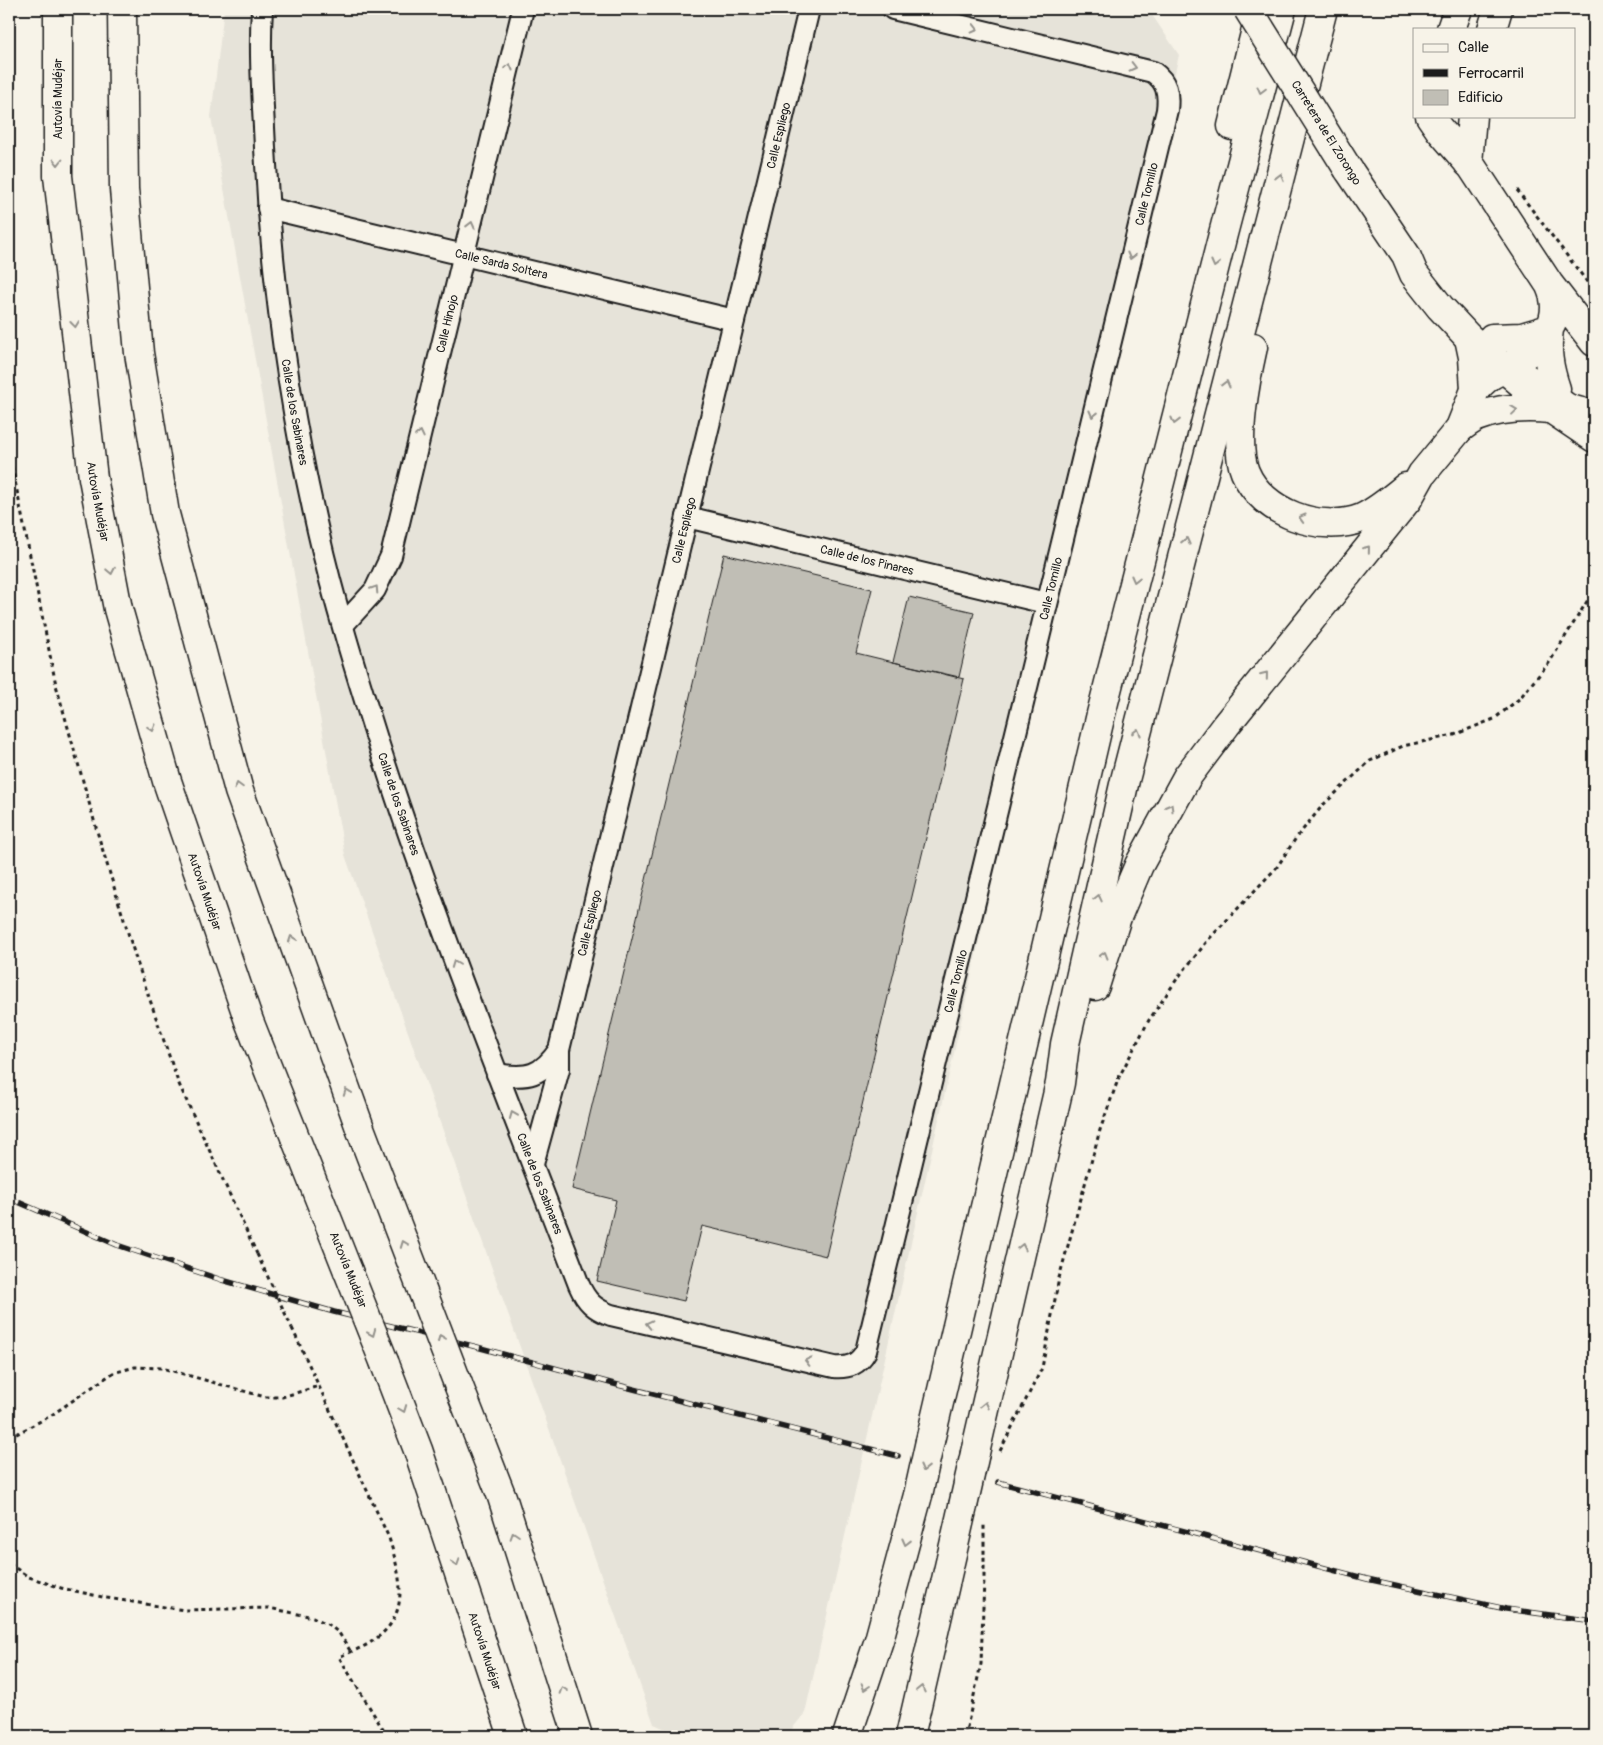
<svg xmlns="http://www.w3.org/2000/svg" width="1603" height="1745" font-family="Pangolin,sans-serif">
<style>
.built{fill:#e6e3d9}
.building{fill:#c0beb5;stroke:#1c1c1c}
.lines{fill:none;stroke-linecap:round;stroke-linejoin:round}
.street-casing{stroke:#1c1c1c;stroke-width:24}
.secondary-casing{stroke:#1c1c1c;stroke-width:31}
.highway-casing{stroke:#1c1c1c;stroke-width:31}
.path{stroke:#1c1c1c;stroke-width:3;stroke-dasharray:4 4;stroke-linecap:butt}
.street{stroke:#f7f3e8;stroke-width:20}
.secondary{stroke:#f7f3e8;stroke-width:28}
.highway{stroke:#f7f3e8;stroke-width:28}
.rail-casing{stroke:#1c1c1c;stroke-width:5.5}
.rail{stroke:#f7f3e8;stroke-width:4;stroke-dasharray:11;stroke-linecap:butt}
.secondary-bridge-casing{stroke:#1c1c1c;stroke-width:31;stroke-linecap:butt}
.highway-bridge-casing{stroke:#1c1c1c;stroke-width:31;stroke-linecap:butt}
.path-bridge{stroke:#1c1c1c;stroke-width:3;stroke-dasharray:4 4;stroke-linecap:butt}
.secondary-bridge{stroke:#f7f3e8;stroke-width:28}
.highway-bridge{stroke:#f7f3e8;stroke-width:28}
.oneway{stroke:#94928c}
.labels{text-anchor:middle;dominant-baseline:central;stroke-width:5;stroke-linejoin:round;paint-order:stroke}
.street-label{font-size:12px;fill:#1c1c1c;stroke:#f7f3e8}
</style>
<rect width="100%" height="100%" fill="#f7f3e8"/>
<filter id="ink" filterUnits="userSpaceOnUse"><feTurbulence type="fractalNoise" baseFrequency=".02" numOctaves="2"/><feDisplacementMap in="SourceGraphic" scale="10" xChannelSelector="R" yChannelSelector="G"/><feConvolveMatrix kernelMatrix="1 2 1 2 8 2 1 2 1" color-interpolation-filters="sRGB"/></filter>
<g filter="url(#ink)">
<path class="built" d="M224 9H1148L1179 55 805 1713 786 1736H682L654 1724 345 855 211 117Z"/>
<path class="building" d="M724 554 872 589 856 653 964 679 826 1256 702 1226 684 1301 597 1281 616 1200 572 1189Z
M909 597 974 612 959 677 893 662Z"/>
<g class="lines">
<g class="street-casing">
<g id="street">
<path id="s1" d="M262 9C259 55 263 102 265 148 271 277 289 405 318 531 334 602 356 672 378 742 437 926 510 1105 579 1285 586 1301 594 1309 611 1315L834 1367C849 1368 858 1365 866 1351L1167 110C1169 93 1167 82 1153 72L893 9"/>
<path id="s2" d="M268 208 734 320"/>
<path id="s3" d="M687 517 1046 603"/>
<path id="s4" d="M343 625 375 590 391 556 523 9"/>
<path d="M497 1074C528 1079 541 1076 559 1050"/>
<path id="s5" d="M533 1164 559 1069V1050L809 9"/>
</g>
</g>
<g class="secondary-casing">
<path id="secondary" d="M1451 29 1458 9
M1492 29 1498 9
M1430 116 1439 129 1472 167 1549 284 1594 342
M1468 163 1472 116
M1348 169 1406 255 1414 274 1440 307 1469 338 1551 409 1594 438
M1549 329C1546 351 1549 368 1556 389
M1492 338 1522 337 1549 329
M1507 370C1535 346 1568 326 1550 286"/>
</g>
<g class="highway-casing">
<g id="highway">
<path id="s6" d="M58 9V176L93 478 118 609 167 781 249 1021 348 1271"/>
<path d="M122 9 124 189 139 353 165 514 239 791 360 1128 422 1290"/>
<path d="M1232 126 1261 9"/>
<path d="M1253 347C1246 378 1233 443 1245 472 1262 513 1321 534 1362 518 1375 512 1394 497 1406 487"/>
<path d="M1475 390C1483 381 1494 370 1507 370 1523 371 1552 398 1566 407 1573 411 1584 412 1592 415"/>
<path d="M1460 428C1466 424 1471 420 1477 417 1499 408 1528 407 1551 409"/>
<path d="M1095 986 1117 917 1139 865 1187 777 1226 725 1408 499 1422 474 1460 428 1475 390 1473 357 1469 338"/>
<path id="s7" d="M385 1364 418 1450 513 1736"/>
<path d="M458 1384 502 1497 578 1736"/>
<path d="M930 1441 1101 714 1223 234 1282 9"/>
<path d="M975 1453 1060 1083 1065 1044 1125 780 1323 9"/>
<path d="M847 1736 879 1640 918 1495"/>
<path d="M910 1736 963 1506"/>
</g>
</g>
<path class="path" d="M1517 190 1594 291
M9 451 56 685 99 838 136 959 178 1082 257 1254
M292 1328 389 1538C401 1578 412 1616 371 1642 361 1649 349 1652 339 1657L387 1736
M9 1438 50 1416 113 1373 135 1367 162 1368 265 1397H282L319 1386
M1000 1451 1042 1368 1059 1278 1100 1130 1119 1077 1149 1020 1177 979 1209 939 1277 867 1296 838 1323 805 1370 761 1403 746 1454 735 1494 719 1519 699 1549 663 1594 590
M9 1564 29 1577 61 1588 107 1598 184 1610 269 1608 313 1617 329 1625 339 1633 351 1652
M9 1730 19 1733 43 1736
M965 1736 981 1664 984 1579V1524"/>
<use href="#street" class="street"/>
<use href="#secondary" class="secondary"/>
<use href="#highway" class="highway"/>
<g class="rail-casing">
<path id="rail" d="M9 1198 117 1245 222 1280 334 1312 477 1347 614 1384 898 1456
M998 1482 1367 1579 1506 1609 1594 1621"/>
</g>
<use href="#rail" class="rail"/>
<g class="secondary-bridge-casing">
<path id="secondary-bridge" d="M1248 9 1348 169"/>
</g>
<g class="highway-bridge-casing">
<path id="highway-bridge" d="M348 1271 385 1364
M422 1290 458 1384
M918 1495 930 1441
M963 1506 975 1453"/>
</g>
<path class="path-bridge" d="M257 1254 292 1328"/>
<use href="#secondary-bridge" class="secondary-bridge"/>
<use href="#highway-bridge" class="highway-bridge"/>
</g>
<defs><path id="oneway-chevron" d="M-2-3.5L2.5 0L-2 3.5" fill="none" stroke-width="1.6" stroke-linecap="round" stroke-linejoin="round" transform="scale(1.25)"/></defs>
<g class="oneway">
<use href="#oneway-chevron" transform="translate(975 29) rotate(14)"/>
<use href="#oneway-chevron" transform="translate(509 67) rotate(-76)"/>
<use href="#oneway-chevron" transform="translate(1133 67) rotate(14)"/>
<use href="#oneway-chevron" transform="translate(1261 90) rotate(105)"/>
<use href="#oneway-chevron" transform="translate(58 162) rotate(90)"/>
<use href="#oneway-chevron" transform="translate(1280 177) rotate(-76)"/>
<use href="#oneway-chevron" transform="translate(471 225) rotate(-76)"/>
<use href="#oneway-chevron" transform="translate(1131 256) rotate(104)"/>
<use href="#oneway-chevron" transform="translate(1215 264) rotate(104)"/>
<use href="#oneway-chevron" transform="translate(75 324) rotate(83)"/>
<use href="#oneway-chevron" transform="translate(1226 384) rotate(-76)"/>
<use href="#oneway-chevron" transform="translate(1514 410) rotate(-7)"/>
<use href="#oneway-chevron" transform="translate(1093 414) rotate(104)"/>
<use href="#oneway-chevron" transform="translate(1175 421) rotate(104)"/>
<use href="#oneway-chevron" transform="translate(420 434) rotate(-77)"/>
<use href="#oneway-chevron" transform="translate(1302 518) rotate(-164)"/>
<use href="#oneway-chevron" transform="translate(1186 541) rotate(-76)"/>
<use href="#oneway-chevron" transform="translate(1367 549) rotate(-51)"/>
<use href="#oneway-chevron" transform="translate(111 571) rotate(79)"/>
<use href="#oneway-chevron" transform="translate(1135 579) rotate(104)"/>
<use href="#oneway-chevron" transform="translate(375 589) rotate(-57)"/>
<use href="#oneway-chevron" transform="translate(1265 675) rotate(-51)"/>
<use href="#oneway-chevron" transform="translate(152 728) rotate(74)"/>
<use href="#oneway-chevron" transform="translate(1137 732) rotate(-76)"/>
<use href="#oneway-chevron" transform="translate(238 786) rotate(-106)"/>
<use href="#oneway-chevron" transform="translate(1170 807) rotate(-60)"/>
<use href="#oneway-chevron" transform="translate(1098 898) rotate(-77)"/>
<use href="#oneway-chevron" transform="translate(292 939) rotate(-110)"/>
<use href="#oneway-chevron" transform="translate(1104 955) rotate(-74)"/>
<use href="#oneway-chevron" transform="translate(455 964) rotate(-111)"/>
<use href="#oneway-chevron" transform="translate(347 1092) rotate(-110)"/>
<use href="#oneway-chevron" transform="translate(513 1115) rotate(-112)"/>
<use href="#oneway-chevron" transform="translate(404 1244) rotate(-111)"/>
<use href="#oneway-chevron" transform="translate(1022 1247) rotate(-77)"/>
<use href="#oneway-chevron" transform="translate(649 1324) rotate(-167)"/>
<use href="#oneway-chevron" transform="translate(372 1333) rotate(68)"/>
<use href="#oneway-chevron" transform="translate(441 1338) rotate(-111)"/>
<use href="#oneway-chevron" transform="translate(808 1361) rotate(-167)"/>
<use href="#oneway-chevron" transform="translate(985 1405) rotate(-77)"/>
<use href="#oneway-chevron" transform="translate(403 1409) rotate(69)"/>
<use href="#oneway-chevron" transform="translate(924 1468) rotate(104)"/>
<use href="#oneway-chevron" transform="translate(514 1535) rotate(-108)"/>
<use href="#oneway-chevron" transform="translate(906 1542) rotate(104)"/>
<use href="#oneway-chevron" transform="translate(456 1563) rotate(72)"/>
<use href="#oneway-chevron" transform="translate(865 1687) rotate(108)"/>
<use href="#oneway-chevron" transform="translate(921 1689) rotate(-77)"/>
<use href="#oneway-chevron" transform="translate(563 1690) rotate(-108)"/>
</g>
</g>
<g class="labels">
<g class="street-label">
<text transform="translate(58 99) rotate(-90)">Autovía Mudéjar</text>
<text transform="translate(1326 133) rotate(58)">Carretera de El Zorongo</text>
<text stroke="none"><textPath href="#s5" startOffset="1058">Calle Espliego</textPath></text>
<text stroke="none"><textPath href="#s1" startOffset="2828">Calle Tomillo</textPath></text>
<text stroke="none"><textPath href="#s2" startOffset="240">Calle Sarda Soltera</textPath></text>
<text stroke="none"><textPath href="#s4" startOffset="324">Calle Hinojo</textPath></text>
<text stroke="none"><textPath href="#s1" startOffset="405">Calle de los Sabinares</textPath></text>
<text stroke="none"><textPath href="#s6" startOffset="495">Autovía Mudéjar</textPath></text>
<text stroke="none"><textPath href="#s5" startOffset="652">Calle Espliego</textPath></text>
<text stroke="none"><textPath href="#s3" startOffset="185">Calle de los Pinares</textPath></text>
<text stroke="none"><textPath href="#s1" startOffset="2422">Calle Tomillo</textPath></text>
<text stroke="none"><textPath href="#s1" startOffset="811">Calle de los Sabinares</textPath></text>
<text stroke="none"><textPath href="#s6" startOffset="900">Autovía Mudéjar</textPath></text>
<text stroke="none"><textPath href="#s5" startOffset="248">Calle Espliego</textPath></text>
<text stroke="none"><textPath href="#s1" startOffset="2018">Calle Tomillo</textPath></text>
<text stroke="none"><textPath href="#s1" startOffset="1216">Calle de los Sabinares</textPath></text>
<text transform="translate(348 1270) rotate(68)">Autovía Mudéjar</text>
<text stroke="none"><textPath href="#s7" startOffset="304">Autovía Mudéjar</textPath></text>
</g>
</g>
<rect width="1603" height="1745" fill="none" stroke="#f7f3e8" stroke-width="30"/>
<rect x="15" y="15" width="1573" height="1715" fill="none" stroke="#1c1c1c" stroke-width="2" filter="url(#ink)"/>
<rect x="1413" y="28" width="162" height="90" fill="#f7f3e8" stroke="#9f9d96"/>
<rect x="1423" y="44" width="25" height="8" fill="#f7f3e8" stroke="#9f9d96"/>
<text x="1458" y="52" font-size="15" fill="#1c1c1c">Calle</text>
<rect x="1423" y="69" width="25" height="8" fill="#1c1c1c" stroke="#9f9d96"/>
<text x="1458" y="78" font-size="15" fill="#1c1c1c">Ferrocarril</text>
<rect x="1423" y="90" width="25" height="15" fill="#c0beb5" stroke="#9f9d96"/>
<text x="1458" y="102" font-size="15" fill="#1c1c1c">Edificio</text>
</svg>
